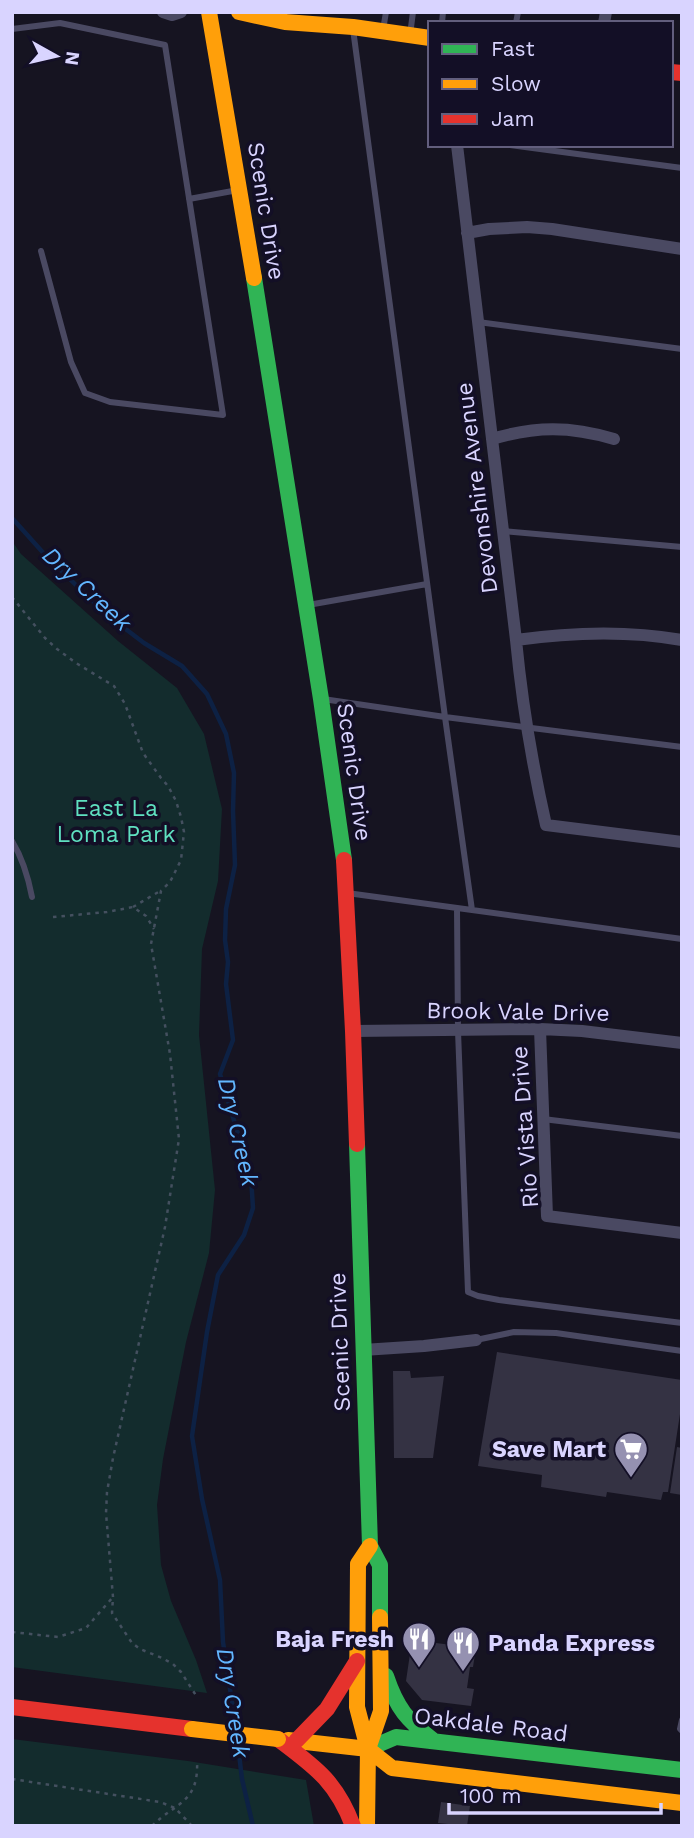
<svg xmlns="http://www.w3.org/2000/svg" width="694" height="1838" font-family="'Work Sans',sans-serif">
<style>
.green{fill:#132c2d}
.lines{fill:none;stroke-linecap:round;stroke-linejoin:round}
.stream{stroke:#0d2144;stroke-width:4.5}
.building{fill:#343243}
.path{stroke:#44505f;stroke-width:2.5;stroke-dasharray:3.5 5;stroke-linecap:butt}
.lane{stroke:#4a4962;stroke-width:6}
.street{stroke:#4a4962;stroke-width:12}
.fast{stroke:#30b455;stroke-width:16}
.slow{stroke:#ff9f0a;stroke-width:16}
.jam{stroke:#e5322d;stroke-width:16}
.slow-bridge{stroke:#ff9f0a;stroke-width:16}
.labels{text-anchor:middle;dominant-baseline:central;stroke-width:7;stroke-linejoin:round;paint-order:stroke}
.street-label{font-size:23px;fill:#d9d4ff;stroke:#130f26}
.park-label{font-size:23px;fill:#5fe0c0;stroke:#130f26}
.poi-label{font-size:23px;font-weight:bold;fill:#d9d4ff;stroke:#130f26;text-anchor:end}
.water-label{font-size:24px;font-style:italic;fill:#62b6ff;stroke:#130f26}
</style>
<rect width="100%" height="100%" fill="#161421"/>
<path class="green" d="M12 541 21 554 118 641 177 688 204 734 222 809 218 881 202 949 199 1035 215 1190 209 1253 186 1342 163 1459 157 1505 161 1565 171 1601 196 1660 207 1693 12 1667Z
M12 1739 188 1761 306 1780 314 1826H12Z"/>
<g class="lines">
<path class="stream" d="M12 518 47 557 106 614 144 643 182 666 207 694 226 734 234 773 233 811 235 865 226 909 225 940 228 962 226 984 233 1040 220 1074 251 1177 253 1208 244 1235 218 1275 207 1332 192 1436 202 1499 220 1580 223 1642 236 1729
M237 1737 242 1779 253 1826"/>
</g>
<path class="building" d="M497 1352 682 1380V1401L668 1492H663L661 1500 607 1492 606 1497 541 1487 542 1475 478 1466Z
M393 1371H410L411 1378 444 1376 433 1458H394Z
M677 1447 682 1448V1495L670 1493Z
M412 1640 476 1648 473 1667H470L467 1688 474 1689 471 1706 422 1700 406 1681Z
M441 1802 470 1806 467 1826 438 1823Z"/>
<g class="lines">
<path class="path" d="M12 597 45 638 57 649 76 663 114 686 125 704 143 753 161 778 168 786 176 801 181 817 184 832 181 860 170 882 161 891 151 944 170 1054 179 1139 165 1227 113 1458 107 1492 106 1513 113 1597 112 1613 132 1643 140 1649 162 1658 173 1664 181 1672 197 1697
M133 907 160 891
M53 917 107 912 133 907 146 916 154 929
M12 1632 58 1637 86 1628 113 1597
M12 1779 160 1802 175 1808 192 1826
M152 1826C176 1802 199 1803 197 1761"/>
<path class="lane" d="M442 23 443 12
M516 23 518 12
M12 29 60 23 165 45 223 415 110 402 85 393 71 362 41 251
M353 29 445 717 682 747
M383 30 386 12
M410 35 413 12
M510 145 682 168
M189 199 238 190
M478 322 682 349
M503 531 682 547
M308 605 427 584
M323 699 445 717 472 910 347 893
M12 841C23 859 28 876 32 897
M457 908 458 1031 468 1292 478 1296 499 1300 682 1323
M472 910 682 939
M543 1119 682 1136
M476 1340 514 1332 556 1333 682 1351
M682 1720 680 1729 682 1731"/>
<path class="street" d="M163 12 172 15 181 12
M604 23 606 12
M457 145 516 640C522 703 532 763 546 825L682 842
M467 233 489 229 527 227 552 229 682 249
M492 439C536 426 570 426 614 439
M516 640C572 632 626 630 682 640
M540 1029 547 1216 682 1233
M353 1031 540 1029 582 1031 682 1043
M363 1350 424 1346 476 1340"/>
<path class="fast" d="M254 278 321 699 344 860
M357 1144 370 1546 380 1565V1617
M386 1676C397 1709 407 1720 434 1741
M368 1749 396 1737 682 1770"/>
<path class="slow" d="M209 12 254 278
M239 12 285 22 353 27 430 38
M288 1740 368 1749
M368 1749 381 1711 380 1617
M368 1749 392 1768 682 1803
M367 1826 368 1749 357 1707 358 1564 370 1546"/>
<path class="jam" d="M671 72 682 73
M344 860 353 1031 357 1144
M12 1707 192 1729
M278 1739C315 1767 336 1781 353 1826
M296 1741 327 1709 357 1661"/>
<path class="slow-bridge" d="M192 1729 278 1739"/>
</g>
<defs>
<g id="supermarket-pin" transform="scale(1.75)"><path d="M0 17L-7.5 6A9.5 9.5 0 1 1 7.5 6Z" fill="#9591b1" stroke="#130f26"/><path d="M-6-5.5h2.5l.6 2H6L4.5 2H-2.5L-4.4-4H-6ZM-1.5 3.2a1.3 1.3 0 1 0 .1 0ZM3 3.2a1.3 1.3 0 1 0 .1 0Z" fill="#fff"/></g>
<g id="restaurant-pin" transform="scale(1.75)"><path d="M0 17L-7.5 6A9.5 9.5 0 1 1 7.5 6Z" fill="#9591b1" stroke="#130f26"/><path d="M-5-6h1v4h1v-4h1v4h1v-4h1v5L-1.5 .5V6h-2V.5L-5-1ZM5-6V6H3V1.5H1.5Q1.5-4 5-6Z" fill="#fff"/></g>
</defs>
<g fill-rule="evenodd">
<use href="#supermarket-pin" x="631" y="1449"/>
<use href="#restaurant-pin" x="419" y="1639"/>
<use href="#restaurant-pin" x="463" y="1643"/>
</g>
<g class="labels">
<g class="street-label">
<text transform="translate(266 211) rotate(81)">Scenic Drive</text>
<text transform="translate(477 488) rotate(-97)">Devonshire Avenue</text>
<text transform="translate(354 772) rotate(82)">Scenic Drive</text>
<text transform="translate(518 1012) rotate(1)">Brook Vale Drive</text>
<text transform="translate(525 1127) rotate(-94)">Rio Vista Drive</text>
<text transform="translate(340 1342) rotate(-92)">Scenic Drive</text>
<text transform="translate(491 1725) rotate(7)">Oakdale Road</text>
</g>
<g class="park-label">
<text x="116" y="808">East La<tspan x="116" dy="26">Loma Park</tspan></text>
</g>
<g class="poi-label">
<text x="606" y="1449">Save Mart</text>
<text x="394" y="1639">Baja Fresh</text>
<text x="488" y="1643" text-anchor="start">Panda Express</text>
</g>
<g class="water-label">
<text transform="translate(87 589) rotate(43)">Dry Creek</text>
<text transform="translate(238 1132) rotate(77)">Dry Creek</text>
<text transform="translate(233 1703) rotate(81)">Dry Creek</text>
</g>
</g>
<rect width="694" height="1838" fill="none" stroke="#d9d4ff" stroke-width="28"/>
<rect x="428" y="21" width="245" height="126" fill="#130f26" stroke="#625e7d" stroke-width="2"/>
<rect x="442" y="44" width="35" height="10" fill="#30b455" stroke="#625e7d" stroke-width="2"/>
<text x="491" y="56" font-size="21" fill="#d9d4ff">Fast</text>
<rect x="442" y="79" width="35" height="10" fill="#ff9f0a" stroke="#625e7d" stroke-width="2"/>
<text x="491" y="91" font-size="21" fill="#d9d4ff">Slow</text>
<rect x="442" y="114" width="35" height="10" fill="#e5322d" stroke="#625e7d" stroke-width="2"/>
<text x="491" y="126" font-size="21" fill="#d9d4ff">Jam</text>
<g transform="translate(56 56) rotate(98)" stroke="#130f26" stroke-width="5" paint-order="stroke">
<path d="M0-5L12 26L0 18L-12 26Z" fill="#d9d4ff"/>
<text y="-10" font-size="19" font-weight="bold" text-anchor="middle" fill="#d9d4ff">N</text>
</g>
<path d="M449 1803v10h212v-10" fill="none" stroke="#d9d4ff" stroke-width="3.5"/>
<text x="460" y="1803" font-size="21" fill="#d9d4ff" stroke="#130f26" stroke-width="5" paint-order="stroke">100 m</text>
</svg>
